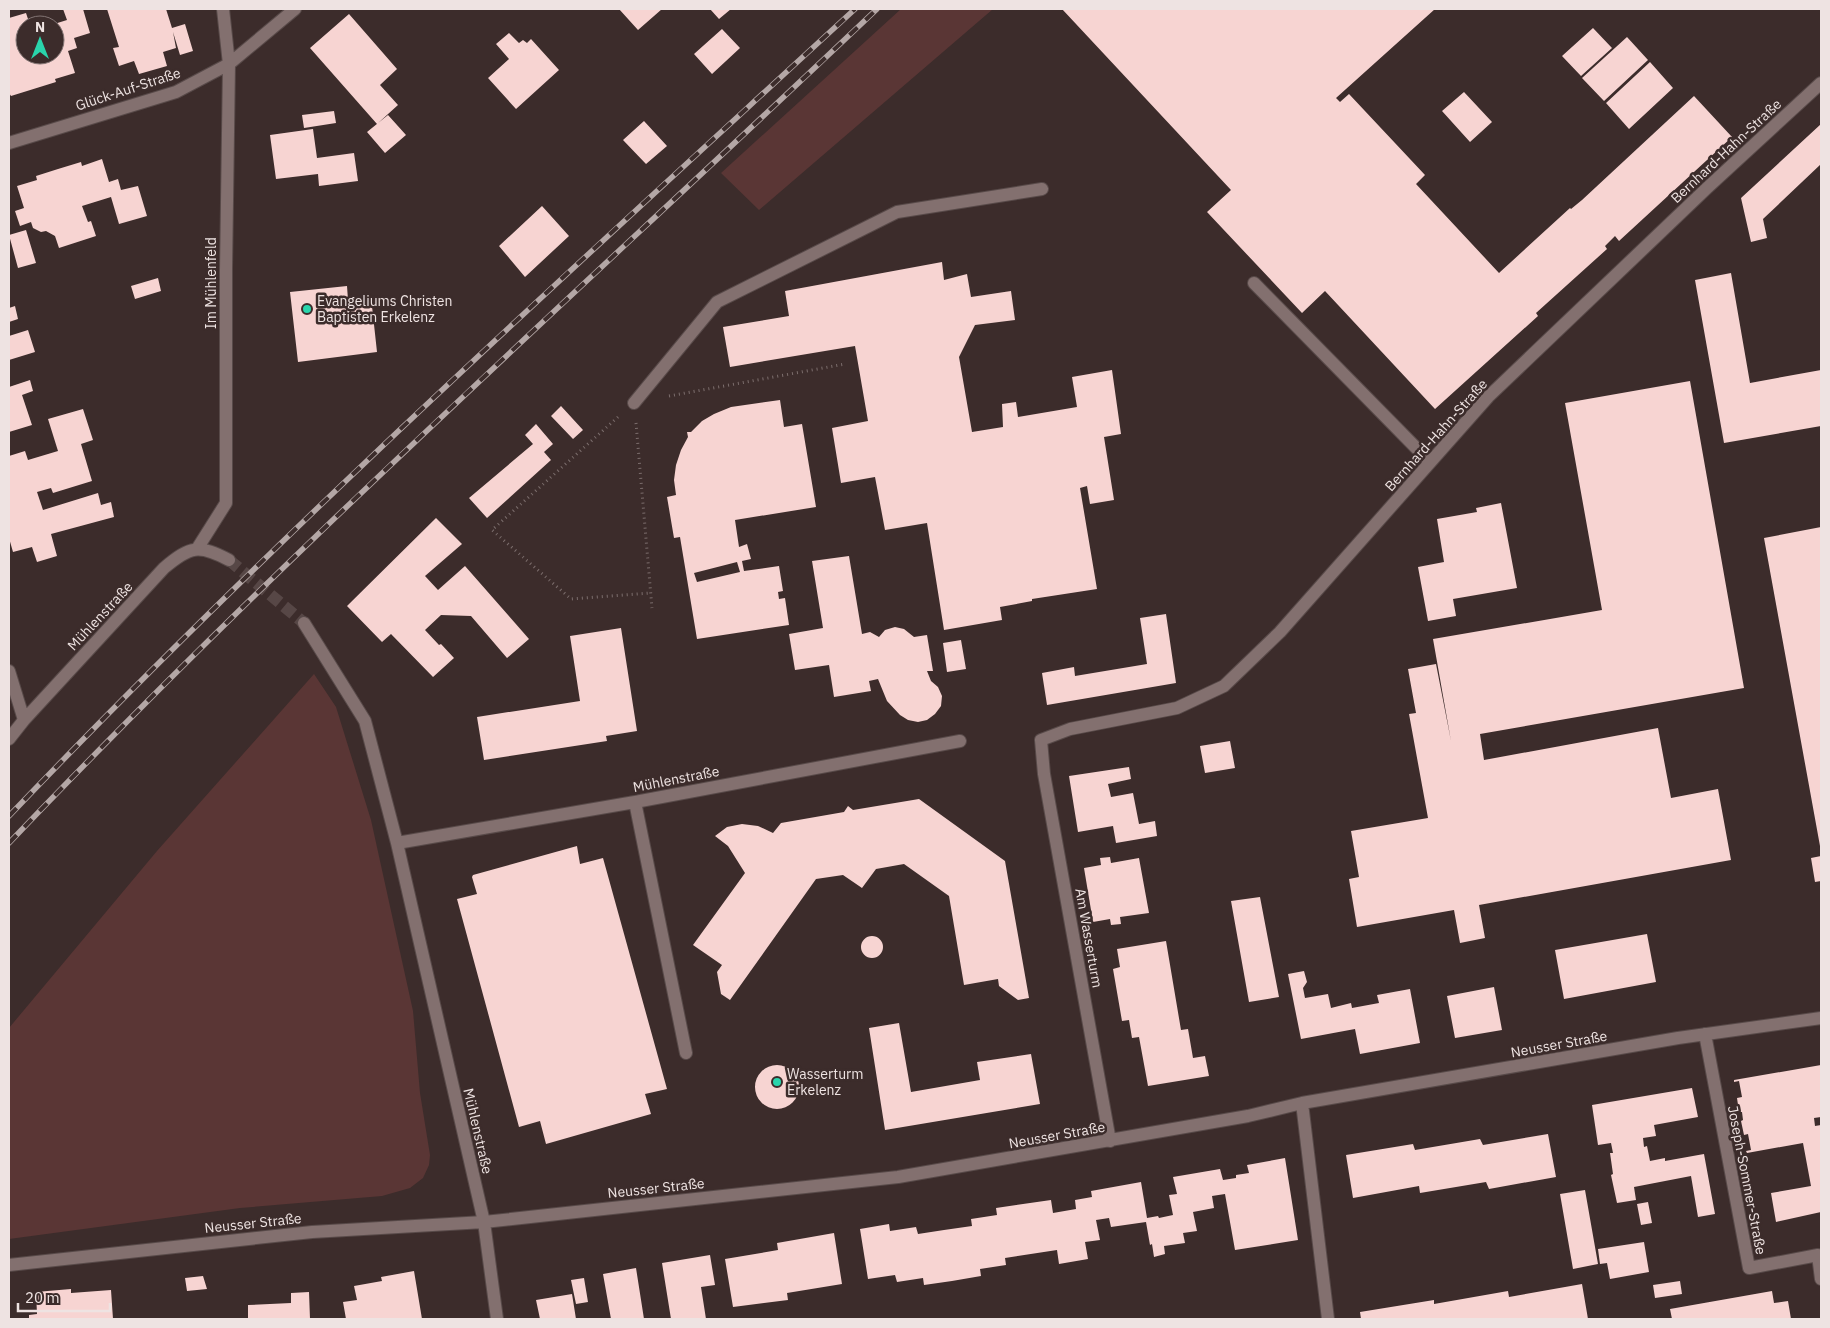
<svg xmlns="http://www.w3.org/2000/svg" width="1830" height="1328" font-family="'IBM Plex Sans',sans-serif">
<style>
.green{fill:#5a3635}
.building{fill:#f7d4d2;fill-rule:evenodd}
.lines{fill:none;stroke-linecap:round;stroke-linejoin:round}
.minor-tunnel{stroke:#574746;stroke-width:12;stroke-dasharray:12 6;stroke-linecap:butt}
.minor-casing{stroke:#584a49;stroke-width:14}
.path{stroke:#7c6e6d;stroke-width:3;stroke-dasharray:1 4;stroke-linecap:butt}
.minor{stroke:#83706f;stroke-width:12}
.rail-casing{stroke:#b4a7a6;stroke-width:5.5}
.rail{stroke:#3c2c2b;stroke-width:4;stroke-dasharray:11;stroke-linecap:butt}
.poi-dot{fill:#2ad5ac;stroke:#3c2c2b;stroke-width:2}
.labels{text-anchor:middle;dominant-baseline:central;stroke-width:5;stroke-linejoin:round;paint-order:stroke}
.street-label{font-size:14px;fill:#eee3e2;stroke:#3c2c2b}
.poi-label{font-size:14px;fill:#eee3e2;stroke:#3c2c2b;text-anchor:start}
</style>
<rect width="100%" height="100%" fill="#3c2c2b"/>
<path class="green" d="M901 9H993L759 210 721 173Z
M314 674 336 707 371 820 413 1011 420 1093 430 1155 429 1165 423 1178 410 1188 382 1196 240 1208 9 1239V1028L157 851Z"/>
<path class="building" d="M63 9H83L90 33 74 38 77 48 68 51 75 73 55 79 56 82 11 96 9 93V18L26 13 30 25H25V55H55V25H51L67 20Z
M107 9H166L172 28 185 24 193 51 180 55 173 32 176 48 163 52 167 66 139 74 134 61 119 66 113 48 119 47Z
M619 9H662L638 30Z
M710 9H731L719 19Z
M1062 9H1435L1336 98 1340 102 1349 94 1425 175 1416 184 1499 273 1570 208 1571 209 1582 200 1694 96 1732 137 1619 241 1615 236 1605 246 1607 249 1536 313 1538 316 1435 409 1325 291 1302 313 1207 212 1231 190Z
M349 14 397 69 380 85 398 105 377 124 310 48Z
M1593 28 1612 48 1581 76 1562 56Z
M722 29 740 48 712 74 694 54Z
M509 33 519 43 523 40 527 43 531 39 559 70 516 109 488 78 509 59 496 44Z
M1627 37 1648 60 1604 101 1582 78Z
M1650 62 1673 88 1629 129 1606 103Z
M1464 92 1492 122 1470 142 1442 111Z
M334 111 336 123 304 128 302 115Z
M388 115 406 135 385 153 367 132Z
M644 121 667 146 646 164 623 140Z
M1821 124V164L1763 219 1767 238 1751 242 1741 198Z
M313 129 317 158 354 153 358 181 319 186 318 174 276 179 270 135Z
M102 159 109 182 118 179 121 190 138 186 147 216 119 224 111 197 82 206 88 222 91 221 96 236 59 248 55 236 46 231 41 232 33 228 31 222 20 226 15 211 24 208 17 186 37 180 36 176 58 169 81 162 82 166Z
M542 206 569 236 525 277 499 246Z
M26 230 36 263 18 268 9 235Z
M942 262 944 280 967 274 971 297 1011 291 1015 320 975 325 959 357 972 432 1003 427 1002 404 1016 402 1018 417 1077 407 1072 377 1112 370 1121 434 1104 437 1114 500 1090 504 1087 486 1080 488 1097 589 1032 599V601L1000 607 1002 620 944 630 927 523 885 530 875 477 841 483 832 428 868 421 855 346 730 367 723 327 789 316 785 291Z
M1731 273 1750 383 1821 370V426L1724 443 1695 280Z
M158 278 161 291 135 299 131 286Z
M347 286 348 300 371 297 377 352 298 362 290 292Z
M15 306 18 319 9 322V308Z
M28 330 35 352 9 360V336Z
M30 380 33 391 22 395 32 425 9 432V387Z
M1690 381 1744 688 1480 734 1484 760 1658 728 1671 798 1718 789 1731 860 1479 905 1485 938 1460 943 1454 910 1357 927 1349 879 1359 877 1351 831 1428 818 1409 714 1416 713 1408 669 1436 664 1451 741 1433 639 1602 610 1565 403Z
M780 400 784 427 802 424 816 507 735 520 739 547 747 544 751 559 742 561 744 571 779 566 783 591 778 592 779 599 785 598 789 625 697 639 680 537 674 538 667 497 676 495 674 480 676 465 681 450 688 437 687 432H691L702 421 714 414 731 407ZM737 562 740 572 697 582 694 573Z
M561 406 583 430 573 439 551 416Z
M83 409 93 440 81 444 92 481 53 493 51 488 37 492 43 510 98 493 101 505 111 502 114 517 51 534 57 556 37 562 32 547 13 552 9 538V456L25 451 28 460 58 451 48 419Z
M536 424 553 444 544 452 551 460 487 518 469 498 533 444 525 435Z
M1501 503 1517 588 1453 599 1456 616 1428 621 1418 567 1444 562 1437 519 1477 512 1476 508Z
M436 518 462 544 425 576 438 590 465 566 529 639 507 658 471 616 441 615 425 630 439 645 441 644 454 658 433 677 391 634 382 642 347 606Z
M1821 527V846H1820L1764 538Z
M849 556 862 634 870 632 879 637 885 630 895 627 904 629 914 637 927 635 933 671H927L931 681 938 687 942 696 941 706 935 714 927 720 918 722 908 720 900 715 887 701 878 679 869 681 871 691 834 697 829 665 795 670 789 634 823 628 812 561Z
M1166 614 1176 683 1047 705 1042 673 1074 667 1075 676 1147 664 1140 618Z
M621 628 637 731 606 736 607 741 484 760 477 717 580 701 570 636Z
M961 640 966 669 947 672 943 643Z
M1230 741 1235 768 1205 773 1200 746Z
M1129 767 1131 779 1108 784 1111 797 1133 793 1139 824 1155 821 1157 836 1116 843 1113 826 1078 832 1069 776Z
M919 799 1005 861 1029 998 1018 1000 999 986 998 979 964 985 949 896 904 864 876 869 862 888 843 875 816 879 730 1000 721 994 717 972 722 965 693 945 745 873 728 846 715 836 727 827 742 824 758 826 773 833 781 823 844 812 848 806 853 810Z
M577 846 580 864 603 858 667 1089 645 1094 651 1114 546 1144 540 1121 519 1127 457 899 477 894 472 877 473 875Z
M1821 856V881L1815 882 1811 858Z
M1110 857 1111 863 1139 858 1149 913 1120 917 1121 924 1111 925 1110 919 1093 922 1084 868 1101 865 1100 858Z
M1260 897 1279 997 1249 1002 1231 901Z
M1647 934 1656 982 1564 999 1555 950Z
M861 947a11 11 0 1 1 22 0a11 11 0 1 1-22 0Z
M1166 941 1181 1030 1188 1029 1193 1058 1205 1056 1209 1076 1148 1086 1139 1037 1132 1038 1129 1020 1122 1021 1113 969 1120 967 1117 949Z
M1304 971 1307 982 1303 988 1305 998 1328 994 1331 1008 1351 1003 1352 1008 1379 1003 1377 995 1410 989 1420 1043 1360 1054 1355 1029 1301 1039 1288 974Z
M1494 987 1502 1030 1455 1038 1447 996Z
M899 1023 911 1092 980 1080 977 1062 1031 1054 1040 1104 885 1130 869 1028Z
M755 1087a22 22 0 1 1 44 0a22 22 0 1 1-44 0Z
M1821 1065V1117L1814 1118 1815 1126 1821 1125V1212L1776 1222 1771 1193 1811 1186 1803 1143 1747 1153 1746 1151 1751 1150 1748 1134 1744 1135 1741 1121 1743 1120 1742 1112H1739L1737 1098 1742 1097 1739 1081 1734 1082V1080Z
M1692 1088 1698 1117 1654 1125 1656 1136 1643 1138 1644 1147 1647 1146 1650 1161 1665 1158V1161L1704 1154 1715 1214 1698 1217 1691 1176 1634 1187 1636 1200 1617 1203 1611 1175 1613 1174 1610 1153H1613L1611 1143 1598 1145 1592 1105Z
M1548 1134 1556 1177 1489 1189 1486 1182 1420 1193 1419 1186 1353 1198 1346 1155 1413 1144 1415 1150 1480 1139 1483 1145Z
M1285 1158 1298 1240 1235 1250 1225 1194 1212 1196 1214 1208 1193 1212 1197 1231 1183 1233 1185 1243 1164 1246 1165 1254 1154 1257 1152 1244 1150 1245 1146 1222 1111 1227 1109 1218 1096 1220 1100 1240 1085 1242 1088 1259 1059 1264 1057 1250 1005 1258 1006 1265 980 1269 981 1276 952 1281 924 1285 923 1278 897 1282 895 1275 868 1279 860 1229 889 1224 890 1231 916 1227 918 1234 944 1230 972 1226 971 1219 997 1215 996 1208 1051 1200 1053 1213 1076 1209 1075 1200 1092 1197 1091 1191 1141 1182 1147 1218 1158 1216 1159 1218 1173 1215 1169 1195 1177 1194 1173 1177 1220 1169 1223 1180 1236 1178V1175L1249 1173 1247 1165Z
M1585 1190 1598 1264 1573 1269 1560 1194Z
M1648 1202 1652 1223 1641 1225 1637 1204Z
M834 1233 842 1284 787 1293 788 1300 733 1307 725 1259 778 1250 777 1243Z
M1644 1242 1649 1272 1610 1279 1607 1263 1600 1264 1598 1249Z
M710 1255 715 1285 701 1287 706 1319H671L662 1263Z
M636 1268 644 1319H611L603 1274Z
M414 1271 422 1319H346L343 1302 357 1300 354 1286 382 1281 381 1277Z
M203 1276 207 1289 187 1291 185 1278Z
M584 1278 588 1302 576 1304 571 1280Z
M1680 1281 1682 1294 1655 1298 1653 1285Z
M1582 1284 1588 1319H1361L1360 1312 1434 1300V1304L1508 1291 1509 1297Z
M71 1289V1293L111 1290 113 1319H29V1315L37 1314 36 1292Z
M1772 1291 1774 1303 1788 1301 1791 1319H1672L1670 1309Z
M309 1292 310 1319H248V1305L291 1303V1293Z
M572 1294 576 1319H540L536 1300Z"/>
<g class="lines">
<path class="minor-tunnel" d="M229 560 304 623"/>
<g class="minor-casing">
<path id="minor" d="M9 143 176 92 229 64 295 9
M1254 283 1430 462
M634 403 717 302 897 212 1042 189
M197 549 226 503V270L229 64 223 9
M304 623 365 721 397 843 484 1222 497 1319
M9 671 24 720
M9 739 24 720 164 568C190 546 199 544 229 560
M635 802 686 1053
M397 843 635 802 960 741
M1705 1034 1749 1268 1818 1255 1821 1279
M1302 1103 1328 1319
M1110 1141 1044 774 1041 740 1070 729 1177 708 1224 686 1280 632 1488 397 1707 188 1821 83
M9 1265 312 1232 484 1222 898 1177 1248 1116 1302 1103 1678 1038 1821 1018"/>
</g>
<path class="path" d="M669 396 845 364
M618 417 492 530 571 599 650 593
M636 423 652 608"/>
<use href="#minor" class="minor"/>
<g class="rail-casing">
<path id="rail" d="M9 816C278 534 568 273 855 9
M9 843C286 552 586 285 877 9"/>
</g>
<use href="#rail" class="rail"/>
</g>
<g class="poi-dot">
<circle cx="307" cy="309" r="5"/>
<circle cx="777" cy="1082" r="5"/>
</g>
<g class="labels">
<g class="street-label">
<text transform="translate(128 89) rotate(-18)">Glück-Auf-Straße</text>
<text transform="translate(1726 151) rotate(-43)">Bernhard-Hahn-Straße</text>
<text transform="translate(211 283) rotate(-90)">Im Mühlenfeld</text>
<text transform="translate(1436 435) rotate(-48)">Bernhard-Hahn-Straße</text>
<text transform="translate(100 616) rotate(-47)">Mühlenstraße</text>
<text transform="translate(676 779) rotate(-11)">Mühlenstraße</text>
<text transform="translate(1089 938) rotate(80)">Am Wasserturm</text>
<text transform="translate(1559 1044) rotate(-10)">Neusser Straße</text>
<text transform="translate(478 1131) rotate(77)">Mühlenstraße</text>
<text transform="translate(1057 1135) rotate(-10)">Neusser Straße</text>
<text transform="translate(1747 1180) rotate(79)">Joseph-Sommer-Straße</text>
<text transform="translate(656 1188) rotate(-6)">Neusser Straße</text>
<text transform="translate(253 1223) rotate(-6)">Neusser Straße</text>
</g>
<g class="poi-label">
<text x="317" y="301">Evangeliums Christen<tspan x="317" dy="16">Baptisten Erkelenz</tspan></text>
<text x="787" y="1074">Wasserturm<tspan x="787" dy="16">Erkelenz</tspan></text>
</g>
</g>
<rect width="1830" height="1328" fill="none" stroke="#eee3e2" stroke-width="20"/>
<g transform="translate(40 40)"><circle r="24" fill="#3c2c2b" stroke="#837574"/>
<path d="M0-4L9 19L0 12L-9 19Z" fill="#2ad5ac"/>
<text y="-8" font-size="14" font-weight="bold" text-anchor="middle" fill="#eee3e2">N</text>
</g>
<path d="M18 1303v8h92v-8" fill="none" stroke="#eee3e2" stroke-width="2.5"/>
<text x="25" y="1303" font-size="15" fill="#eee3e2" stroke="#3c2c2b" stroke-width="4" paint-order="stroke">20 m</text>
</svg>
